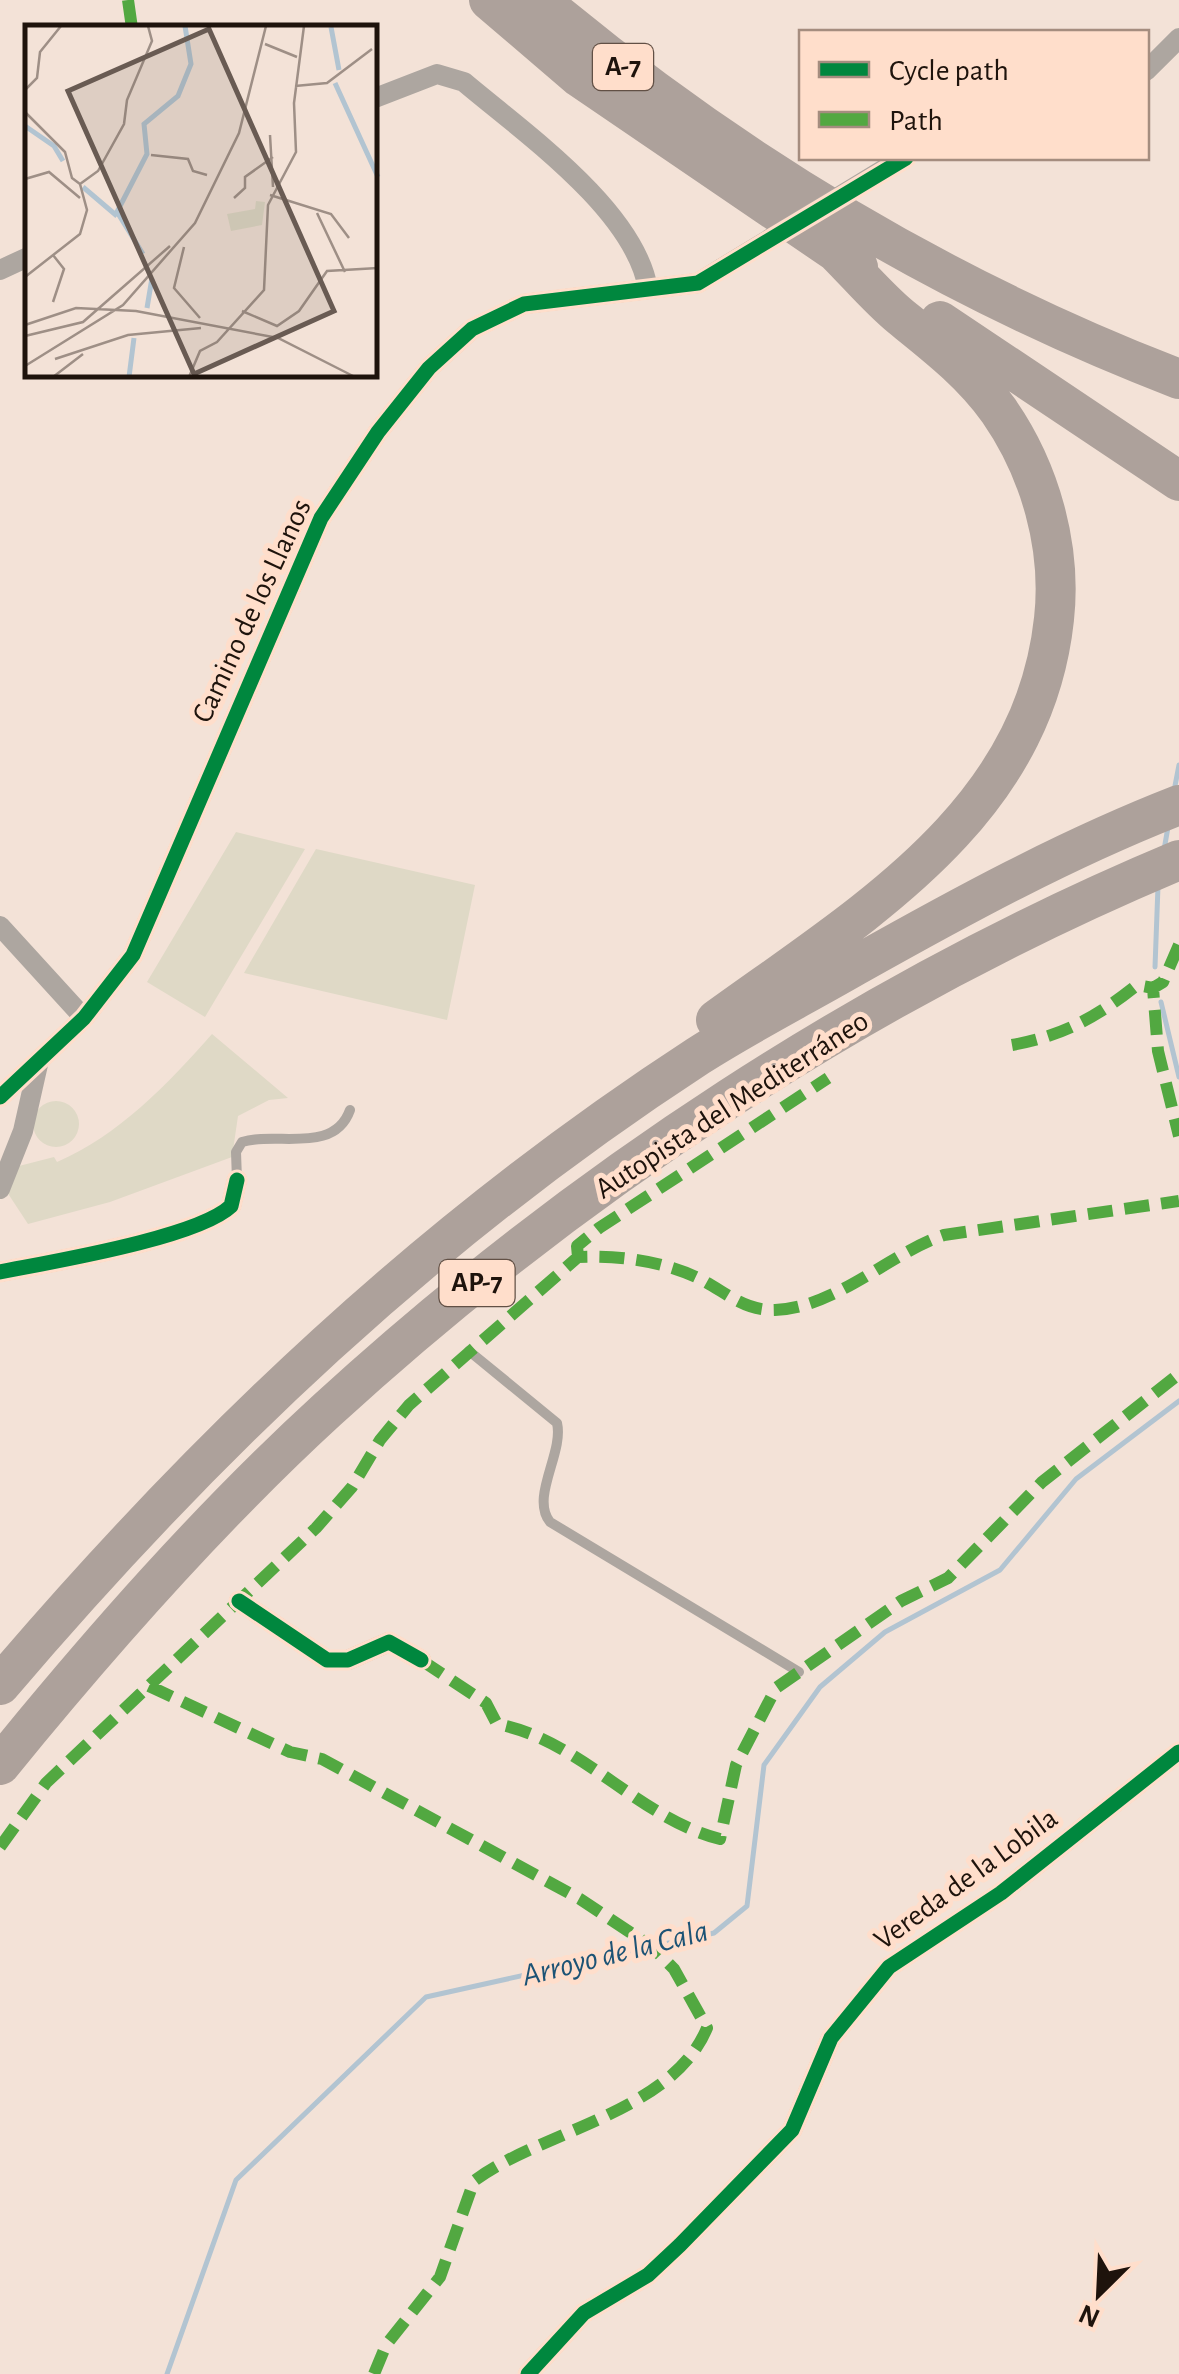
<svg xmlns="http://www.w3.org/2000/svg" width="1179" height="2374" font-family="'Alegreya Sans',sans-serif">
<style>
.green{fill:#dfd9c6}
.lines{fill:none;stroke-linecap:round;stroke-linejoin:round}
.stream{stroke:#b2c4d1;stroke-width:5}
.lane{stroke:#ada6a0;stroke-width:10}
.street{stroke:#ada6a0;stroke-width:20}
.highway{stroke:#ada19b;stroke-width:40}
.street-bridge{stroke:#ada6a0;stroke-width:20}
.quiet{stroke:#52a841;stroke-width:12;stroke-dasharray:25 12;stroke-linecap:butt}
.cycleway-casing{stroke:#ffdecb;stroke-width:21}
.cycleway{stroke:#00873e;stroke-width:15}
.labels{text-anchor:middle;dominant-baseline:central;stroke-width:10;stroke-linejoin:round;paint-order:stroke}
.shield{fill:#ffdecb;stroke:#625045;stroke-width:2.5}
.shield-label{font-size:28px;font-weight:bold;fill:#1e130c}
.street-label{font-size:30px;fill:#1e130c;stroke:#ffdecb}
.water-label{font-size:32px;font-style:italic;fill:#1d5375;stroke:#ffdecb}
.inset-river{fill:none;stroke:#b2c4d1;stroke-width:5}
.inset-road{fill:none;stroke:#9e8f86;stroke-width:2.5}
.view{fill:#695b53;fill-opacity:0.15;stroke:#695b53;stroke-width:5}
.inset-edge{fill:none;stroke:#1e130c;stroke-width:5}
</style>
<rect width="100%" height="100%" fill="#f3e2d7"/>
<path class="green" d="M236 832 305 849 205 1017 147 982Z
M316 849 475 885 447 1020 244 973Z
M212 1034 288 1098 269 1100 238 1116 232 1157 110 1202 28 1224 7 1192 19 1166 54 1157 57 1162C118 1136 169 1083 212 1034Z
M33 1124a23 23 0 1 1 46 0a23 23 0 1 1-46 0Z"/>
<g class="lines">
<path class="stream" d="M1174 791 1179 765
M1164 850 1168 827
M1155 967 1158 886
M1161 1002 1179 1077
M167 2374 236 2180 426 1997 714 1933 747 1906 764 1765 820 1687 885 1632 1000 1570 1076 1479 1179 1401"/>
<path class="lane" d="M237 1180 236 1152 242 1142C276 1131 334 1155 350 1110
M469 1351 557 1423C564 1453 530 1497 550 1522L799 1672"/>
<path class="street" d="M1146 71 1179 38
M375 98 437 74 464 82C523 132 635 210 648 289
M0 270 28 257
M0 926 84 1018
M0 1097 84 1018 133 955 321 518 378 432 429 368 472 329 524 304 698 283 722 268
M0 1189 23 1131 39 1060
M0 1272C50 1262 197 1238 231 1206L237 1180
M239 1601 327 1660H348L389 1642 421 1660
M528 2374 584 2313 648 2275 680 2245 792 2130 831 2038 889 1967 1001 1893 1179 1752"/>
<path class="highway" d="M489 0 579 77 858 267
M540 0C732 161 945 289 1179 379
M940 321 1179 481
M716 1020C862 914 1033 815 1054 619 1062 547 1040 470 999 411 972 373 937 346 901 317 878 298 858 274 837 253
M0 1685C207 1442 429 1231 698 1056 748 1024 803 996 855 966 960 907 1066 849 1179 805
M0 1765C101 1641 209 1518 327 1410 576 1182 868 990 1179 860"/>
<path class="street-bridge" d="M722 268 894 163"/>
<path class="quiet" d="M128 0 132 28
M1179 945 1163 982 1153 988 1158 1051 1179 1136
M1012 1045C1063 1036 1097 1017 1137 985L1153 988
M578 1257 577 1246 599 1228 828 1078
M421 1660 486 1703 497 1724C581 1740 638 1818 720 1839L736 1765 776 1688 901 1601 948 1578 1042 1482 1179 1374
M149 1686 290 1752 322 1759 580 1899 652 1947 674 1969 707 2028C672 2113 540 2131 474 2181L440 2277 386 2345 374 2374
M0 1847 46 1783 316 1528 352 1487 380 1440 409 1405 578 1257C617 1255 663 1261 698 1278 725 1291 743 1311 775 1310 835 1308 889 1254 944 1235L1179 1201"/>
<g class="cycleway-casing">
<path id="cycleway" d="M0 1097 84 1018 133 955 321 518 378 432 429 368 472 329 524 304 698 283 906 158
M0 1272C50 1262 197 1238 231 1206L237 1180
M239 1601 327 1660H348L389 1642 421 1660
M528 2374 584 2313 648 2275 680 2245 792 2130 831 2038 889 1967 1001 1893 1179 1752"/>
</g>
<use href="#cycleway" class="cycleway"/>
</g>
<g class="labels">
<g class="shield">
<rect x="593" y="44" width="60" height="46" rx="8"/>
<rect x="439.5" y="1260" width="75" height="46" rx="8"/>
</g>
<g class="shield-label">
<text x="623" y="67">A-7</text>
<text x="477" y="1283">AP-7</text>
</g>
<g class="street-label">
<text transform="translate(252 611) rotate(-65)">Camino de los Llanos</text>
<text transform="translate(732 1105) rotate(-33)">Autopista del Mediterráneo</text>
<text transform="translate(966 1879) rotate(-36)">Vereda de la Lobila</text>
</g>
<g class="water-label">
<text transform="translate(615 1953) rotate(-14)">Arroyo de la Cala</text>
</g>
</g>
<g transform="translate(25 25)">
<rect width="352" height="352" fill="#f3e2d7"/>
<path d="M231 176 240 177 237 200 206 206 202 189 230 184Z" fill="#dfd9c6"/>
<path class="inset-river" d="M306 2 314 45M310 58 353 152M0 101 29 121 38 136M58 162 92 191M118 229 92 187 122 129 119 99 153 71 166 39 160 1M122 283 127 253M104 352 109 313"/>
<path class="inset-road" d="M240 19 272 32M270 61 302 58 347 24M0 65 12 53 15 27 36 1M0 87 40 127 47 153 55 159M245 110 248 162M126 130 163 134 168 146 182 150M0 154 24 147 55 173M245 170 306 189 324 213M209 173 220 163V152L248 132M292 188 320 247M159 222 149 263 175 293M0 252 55 209 62 185 55 159 73 146 99 99 102 75 127 16 123 1M28 277 39 244 28 230M217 286 252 301 274 286 302 246 353 243M0 300 51 283 111 286 253 313 330 352M0 311 58 297 145 221M30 334 103 310 176 303M0 341 98 280 170 198 214 108 241 1M28 352 58 329M164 352 175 326 192 317 239 265 243 180 271 127 269 78 279 1"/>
<path class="view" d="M184 4 309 286 169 349 43 66Z"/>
<rect width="352" height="352" class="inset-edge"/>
</g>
<rect x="799" y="30" width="350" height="130" fill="#ffdecb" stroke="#a58d7f" stroke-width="2.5"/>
<rect x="819" y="62" width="50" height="15" fill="#00873e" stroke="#a58d7f" stroke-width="2.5"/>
<text x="889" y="80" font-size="30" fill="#1e130c">Cycle path</text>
<rect x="819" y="112" width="50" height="15" fill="#52a841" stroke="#a58d7f" stroke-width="2.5"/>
<text x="889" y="130" font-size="30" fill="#1e130c">Path</text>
<g transform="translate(1099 2294) rotate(204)" stroke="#ffdecb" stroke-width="8" paint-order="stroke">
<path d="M0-8L18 38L0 25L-18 38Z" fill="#1e130c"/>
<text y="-15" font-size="28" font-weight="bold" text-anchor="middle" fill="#1e130c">N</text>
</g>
</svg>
